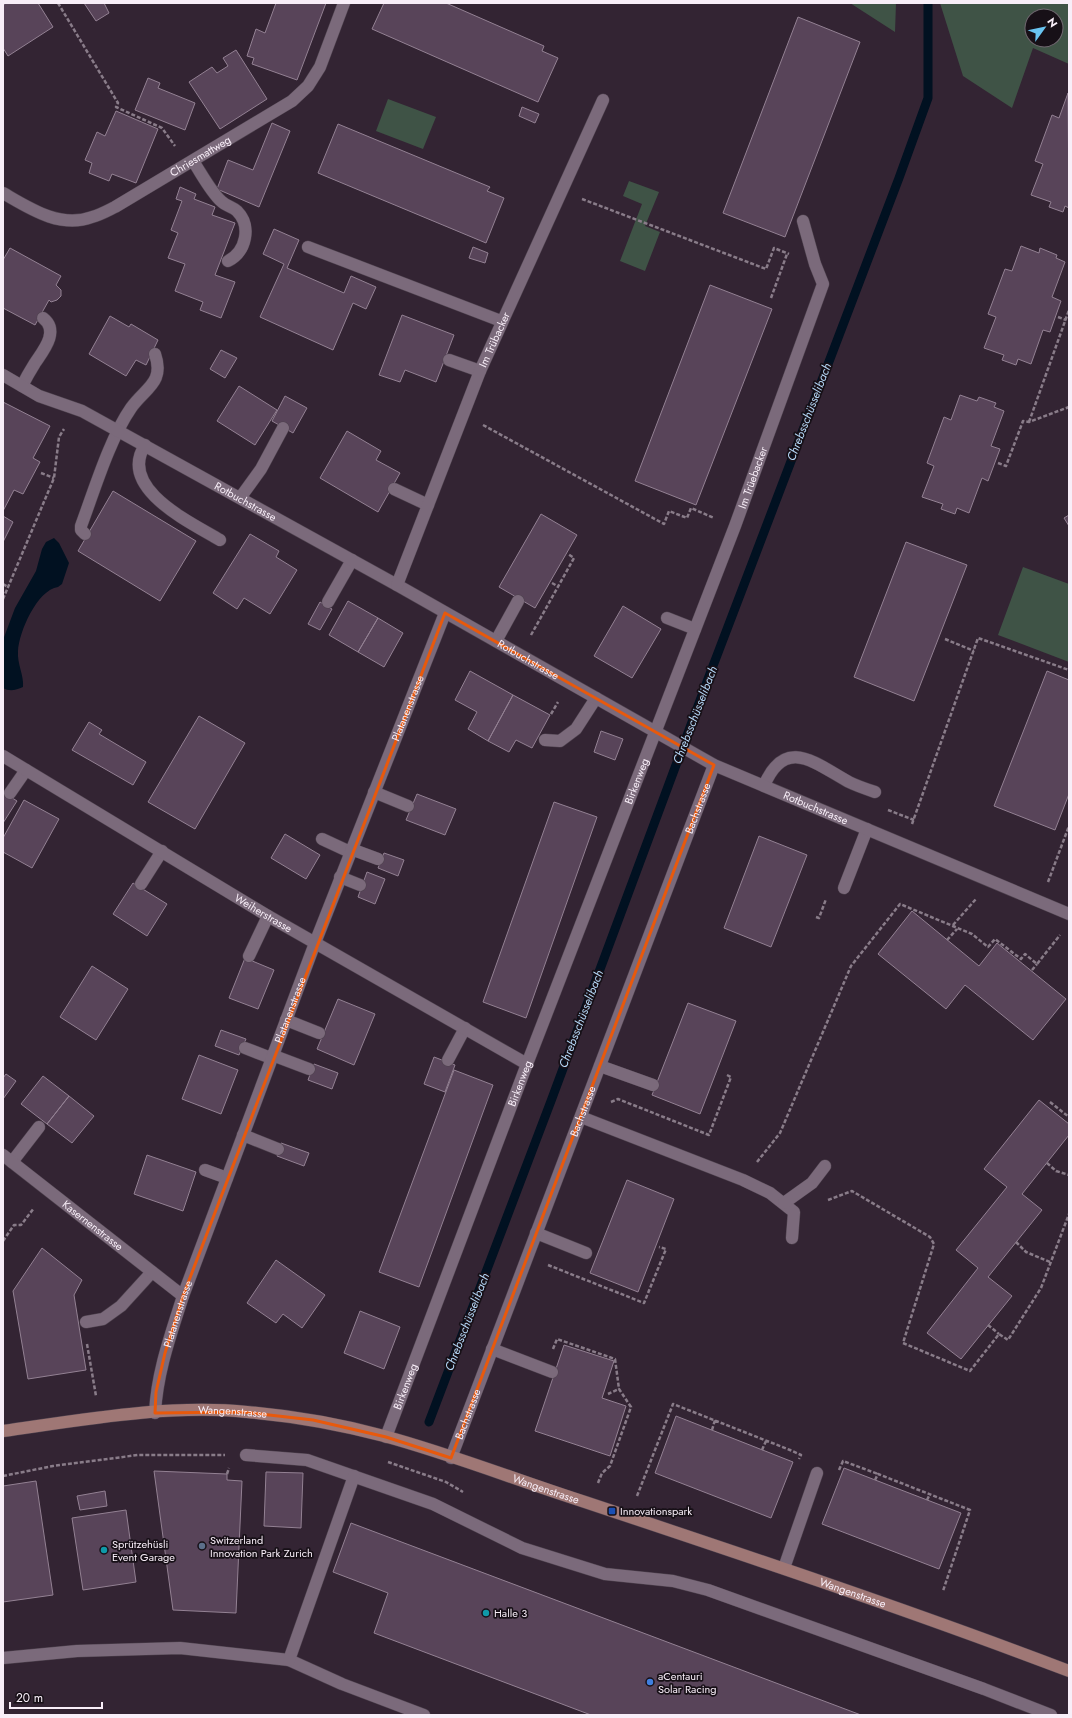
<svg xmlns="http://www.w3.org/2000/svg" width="1072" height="1718" font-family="Jost,sans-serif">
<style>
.green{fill:#3f5346;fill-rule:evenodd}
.water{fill:#011121}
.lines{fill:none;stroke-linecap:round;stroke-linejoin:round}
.stream{stroke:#011121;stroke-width:9}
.building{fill:#584459;stroke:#938193}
.lane-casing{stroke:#4f434f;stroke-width:13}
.street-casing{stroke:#4f434f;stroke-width:13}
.secondary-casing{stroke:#4f434f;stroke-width:13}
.path{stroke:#897c89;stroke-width:2.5;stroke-dasharray:4 2;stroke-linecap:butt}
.lane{stroke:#7b6a7b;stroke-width:12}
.street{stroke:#7b6a7b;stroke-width:12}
.secondary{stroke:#9f7775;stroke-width:12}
.marked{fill:none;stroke:#e8590c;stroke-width:3;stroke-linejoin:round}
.transit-dot{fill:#1a4fb4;stroke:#171017;stroke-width:1.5}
.service-dot{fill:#5c6f8a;stroke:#171017;stroke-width:1.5}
.culture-dot{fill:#0f9aa8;stroke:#171017;stroke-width:1.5}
.shop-dot{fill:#3f7fe0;stroke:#171017;stroke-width:1.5}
.labels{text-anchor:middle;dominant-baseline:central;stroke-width:3.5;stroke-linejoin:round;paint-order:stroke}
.street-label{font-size:11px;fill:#f8eef8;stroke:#171017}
.poi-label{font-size:11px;fill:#f8eef8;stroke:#171017;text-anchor:start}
.water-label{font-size:12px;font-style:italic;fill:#b6d9f9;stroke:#171017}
</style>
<rect width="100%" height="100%" fill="#332433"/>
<path class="green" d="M850 3H896L895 32Z
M940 3H1069V64L1033 48 1012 108 963 76ZM1032 16H1056V40H1032Z
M388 99 436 117 423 149 376 131Z
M629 181 659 192 645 226 660 232 645 271 620 261 642 204 623 196Z
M1023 567 1069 584V662L998 635Z"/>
<path class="water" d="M54 538 59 543 69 563 62 584 58 587C37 590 19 632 18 651 17 664 24 675 23 687 16 690 10 692 3 688V640L15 608 36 571 42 549 46 542Z"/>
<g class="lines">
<path class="stream" d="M429 1422 551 1101 708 679 899 178 928 98V3"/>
</g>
<path class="building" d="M6 3H38L53 27 8 56 3 48V5Z
M84 3H104L109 13 96 21Z
M276 3H326L297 80 252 64 254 58 247 56 256 29 265 33Z
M384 3H446L544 46 542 51 558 58 538 102 372 29Z
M798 17 860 42 785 237 723 213Z
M236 50 267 99 220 129 189 82 212 67 217 73 228 66 223 58Z
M148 78 160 83 158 88 195 103 185 130 135 110Z
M1068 93 1069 208 1065 206 1063 212 1049 207 1051 202 1031 195 1043 164 1035 161 1052 115 1059 118Z
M522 107 539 114 535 123 519 116Z
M116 111 158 129 136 183 112 174 109 181 89 173 92 163 85 160 97 132 105 136Z
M272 123 290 131 259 207 217 189 228 160 253 170Z
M338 124 490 187 487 191 504 198 486 243 318 173Z
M180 187 196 194 194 199 215 207 212 215 235 223 215 275 235 282 221 318 200 310 203 302 175 291 185 264 168 258 178 233 171 230 182 201 176 199Z
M274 229 299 240 287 268 344 293 351 276 376 287 366 309 353 303 333 350 260 317 284 264 263 254Z
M1021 246 1039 253 1040 248 1057 255 1056 258 1065 262 1052 297 1061 301 1050 332 1043 330 1031 364 1018 359 1016 365 1002 360 1004 355 984 348 996 317 988 314 1005 269 1012 271Z
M473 247 488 253 485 263 469 258Z
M10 248 61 276 56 285 61 290V296L57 300 51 302 49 300 35 325 3 308V260Z
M710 285 772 309 696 505 635 481Z
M402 315 454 335 436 382 405 370 400 382 379 375Z
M110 316 129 327 131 324 158 340 146 365 136 360 126 376 89 354Z
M221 350 237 358 225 378 210 369Z
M239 386 277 410 255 445 217 421Z
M960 395 977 401 979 397 996 403 994 407 1004 411 991 446 1000 449 988 481 982 478 969 513 957 508 955 514 941 509 943 504 922 497 934 466 927 463 944 417 951 420Z
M285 396 307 408 293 433 272 421Z
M3 402 50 426 33 458 40 462 23 494 14 490 3 511Z
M347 431 381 451 376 460 400 473 378 512 320 478Z
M113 491 196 541 160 601 78 551Z
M541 514 577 535 535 608 499 587Z
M1069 515V526L1064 518Z
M3 516 13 522 3 542Z
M250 534 279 551 276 557 297 570 270 614 244 598 237 609 213 593Z
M906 542 967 565 914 701 854 677Z
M348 601 378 618 358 652 329 635Z
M320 602 332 609 320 630 308 624Z
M623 606 661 629 632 678 594 656Z
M378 618 403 633 384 667 358 652Z
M470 671 513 695 488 741 468 729 477 712 455 700Z
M1047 671 1069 680V794L1055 830 994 806Z
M513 695 550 715 532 748 516 740 509 752 488 741Z
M199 716 245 743 195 829 148 802Z
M89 722 102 730 99 734 146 762 133 785 72 750Z
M601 731 623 739 615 760 594 752Z
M3 792 17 801 3 823Z
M417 794 456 809 445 835 406 820Z
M24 800 59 819 32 868 3 852V838Z
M554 802 597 817 526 1018 483 1002Z
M285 834 320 855 306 879 271 858Z
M759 836 807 855 771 947 724 928Z
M384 853 404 860 398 876 378 868Z
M367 872 385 879 375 904 358 897Z
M133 883 167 904 147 936 113 914Z
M912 911 979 966 997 943 1066 999 1033 1040 965 985 946 1009 878 954Z
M245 958 274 970 258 1009 229 998Z
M92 966 128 989 96 1040 60 1017Z
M338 999 375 1014 354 1065 317 1049Z
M688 1003 736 1021 700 1114 652 1095Z
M221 1030 246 1039 239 1055 215 1046Z
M199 1055 238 1070 221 1114 182 1099Z
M434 1057 455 1065 445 1092 424 1084Z
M314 1064 338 1073 332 1089 308 1080Z
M454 1070 493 1085 419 1287 379 1272Z
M6 1074 16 1081 3 1099V1078Z
M43 1076 69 1096 47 1124 21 1104Z
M69 1096 94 1116 72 1143 47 1124Z
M1039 1100 1069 1124V1135L1022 1194 1042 1210 988 1277 1012 1296 961 1359 927 1333 978 1268 956 1250 1007 1187 984 1169Z
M281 1143 309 1153 304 1166 277 1156Z
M147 1155 196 1172 183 1211 134 1194Z
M627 1180 674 1199 638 1292 590 1273Z
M42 1248 82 1280 74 1295 86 1370 28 1379 13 1291Z
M276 1260 325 1295 302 1328 283 1314 276 1323 247 1303Z
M360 1311 400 1327 384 1369 344 1353Z
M564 1345 614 1361 602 1398 626 1406 610 1456 535 1431Z
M676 1416 793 1462 771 1518 655 1473Z
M844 1468 961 1513 939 1569 822 1524Z
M154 1471 227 1474V1480L242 1481 236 1613 173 1610Z
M266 1472 303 1473 301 1528 264 1526Z
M36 1481 53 1595 3 1602V1486Z
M105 1491 107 1506 80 1510 77 1496Z
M126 1510 136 1582 83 1590 72 1518Z
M351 1523 861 1715H591L374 1633 388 1593 333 1572Z"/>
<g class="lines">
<g class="lane-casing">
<g id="lane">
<path d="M193 161C201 173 211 192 221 201 226 206 233 207 237 211 252 226 246 252 228 261"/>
<path id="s1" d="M3 193C29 208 60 229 92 217 100 215 107 211 115 207L292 101 308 86 320 67 344 3"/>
<path d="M308 247 501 321"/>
<path d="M449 360 480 371"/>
<path d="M22 386C26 378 30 371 35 363 43 351 60 331 43 318"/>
<path d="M145 445C117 489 192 523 220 540"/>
<path d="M394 489 428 505"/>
<path d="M240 498 261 469 283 428"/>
<path d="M85 534 81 530V526C94 491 110 438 131 408 145 388 165 383 155 354"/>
<path d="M328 602 352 560"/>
<path d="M667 618 695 629"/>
<path d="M496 641 518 601"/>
<path d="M545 740 560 741 576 729 596 698"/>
<path d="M764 786C785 735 816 764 849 782 857 786 866 789 875 792"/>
<path d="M374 792 408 806"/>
<path d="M10 793 26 770"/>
<path d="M322 839 350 852"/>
<path d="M351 849 378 859"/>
<path d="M340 877 360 885"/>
<path d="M141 884 162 851"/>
<path d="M844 888 867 829"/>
<path d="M249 956 268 916"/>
<path d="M286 1020 319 1033"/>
<path d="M245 1048 271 1058"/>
<path d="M272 1055 309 1069"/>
<path d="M448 1060 465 1028"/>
<path d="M600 1066 653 1085"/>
<path d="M581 1117 743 1180 770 1193 794 1212 792 1238"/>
<path d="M243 1135 278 1149"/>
<path d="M12 1162 39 1127"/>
<path d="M205 1170 227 1178"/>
<path d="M784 1203 812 1183 825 1166"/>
<path d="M536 1233 586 1253"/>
<path d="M86 1322 103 1319 121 1306 152 1272"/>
<path d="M492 1349 552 1372"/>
<path d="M246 1455 307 1460 433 1504 522 1548 605 1574 673 1581 708 1590 984 1689 1051 1715"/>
<path d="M784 1568 817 1473"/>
<path d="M3 1658 77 1651 180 1648 289 1660 342 1684 424 1715"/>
<path d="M289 1660 354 1476"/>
</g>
</g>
<g class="street-casing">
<g id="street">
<path id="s2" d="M3 375 39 396 82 411 397 585 714 765 1069 914"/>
<path id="s3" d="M397 585 480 371 603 100"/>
<path id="s4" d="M3 756 268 916 527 1064"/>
<path id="s5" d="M3 1155 183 1296"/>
<path id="s6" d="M155 1413C157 1372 171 1334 183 1296L315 943 445 613"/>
<path id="s7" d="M386 1437 527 1064 735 526 823 284 815 264 803 221"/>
<path id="s8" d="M451 1458 714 765"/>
</g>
</g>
<g class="secondary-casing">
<g id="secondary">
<path id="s9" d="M3 1431C81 1420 168 1404 247 1412 293 1416 339 1424 384 1436 451 1454 519 1481 585 1502 747 1556 909 1610 1069 1671"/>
</g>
</g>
<path class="path" d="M58 3 118 103 116 107 162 128 175 146
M582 199 766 269 774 248 789 254
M771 298 787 254
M1058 317 1066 320
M1029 422 1069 310
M483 425 664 524 669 511 687 518 691 508 714 518
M998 463 1006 466 1023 421 1029 422 1069 407
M41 473 54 478
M552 583 559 587
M3 584 8 587
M3 599 54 478 59 437 64 429
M531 635 574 558 568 554
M945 639 974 651
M551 714 558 702
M888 810 914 820
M912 824 978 638 1069 670
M1048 882 1069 826
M816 917 819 918 826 899
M953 925 976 899
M947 940 957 929
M1032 970 1037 964
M611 1102 618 1099 709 1135 731 1077 727 1075
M1050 1102 1069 1117
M757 1162 780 1133 851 966 900 904 972 934 988 947 995 939 1021 959 1025 954 1037 964 1060 935
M1047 1163 1056 1171 1069 1175
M828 1200 852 1191 930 1237 934 1244 903 1343 970 1371 999 1334 1008 1340 1041 1288 1069 1214
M3 1241 14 1225H21L34 1208
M1016 1242 1026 1252 1050 1262
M548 1265 644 1303 666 1249 659 1247
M988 1325 999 1334
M87 1344 96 1396
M553 1349 557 1339 615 1359 619 1389
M712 1430 715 1420
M762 1450 766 1441
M388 1462 446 1482 463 1492
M839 1470 843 1461 878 1474
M227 1474 229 1468
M3 1476 53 1466 138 1455H225
M875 1480 878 1474 970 1510 943 1591
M598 1483 602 1473 610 1466 631 1407 619 1389 608 1394
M637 1496 673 1404 790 1450 801 1455 799 1459
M927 1500 930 1494"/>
<use href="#lane" class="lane"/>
<use href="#street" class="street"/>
<use href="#secondary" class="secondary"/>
</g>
<path class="marked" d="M445 613 714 765 451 1458 386 1437 313 1420 244 1412 155 1413 156 1392 165 1353 183 1296Z"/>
<rect class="transit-dot" x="608" y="1507" width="8" height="8" rx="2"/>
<circle class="service-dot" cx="202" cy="1546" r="4"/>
<g class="culture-dot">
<circle cx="104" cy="1550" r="4"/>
<circle cx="486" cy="1613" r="4"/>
</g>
<circle class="shop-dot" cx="650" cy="1682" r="4"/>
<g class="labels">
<g class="street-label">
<text stroke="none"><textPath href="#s1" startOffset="220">Chriesmattweg</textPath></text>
<text stroke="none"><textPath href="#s3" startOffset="264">Im Trübacker</textPath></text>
<text stroke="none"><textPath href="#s7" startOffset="1027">Im Trüebacker</textPath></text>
<text stroke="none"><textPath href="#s2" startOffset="274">Rotbuchstrasse</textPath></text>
<text stroke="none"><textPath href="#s2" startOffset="598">Rotbuchstrasse</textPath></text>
<text stroke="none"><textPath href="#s6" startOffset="750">Platanenstrasse</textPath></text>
<text stroke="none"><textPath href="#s7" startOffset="702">Birkenweg</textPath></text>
<text stroke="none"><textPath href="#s8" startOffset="695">Bachstrasse</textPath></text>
<text stroke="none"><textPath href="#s2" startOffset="922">Rotbuchstrasse</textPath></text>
<text stroke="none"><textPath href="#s4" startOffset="304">Weiherstrasse</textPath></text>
<text stroke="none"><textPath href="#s6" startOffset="426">Platanenstrasse</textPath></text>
<text stroke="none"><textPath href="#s7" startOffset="378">Birkenweg</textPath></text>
<text stroke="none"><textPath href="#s8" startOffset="371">Bachstrasse</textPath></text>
<text stroke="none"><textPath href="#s5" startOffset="114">Kasernenstrasse</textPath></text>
<text stroke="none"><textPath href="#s6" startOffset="102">Platanenstrasse</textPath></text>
<text stroke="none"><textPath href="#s7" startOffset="54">Birkenweg</textPath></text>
<text stroke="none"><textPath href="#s9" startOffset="231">Wangenstrasse</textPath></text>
<text stroke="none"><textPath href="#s8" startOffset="47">Bachstrasse</textPath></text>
<text stroke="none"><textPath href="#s9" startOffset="555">Wangenstrasse</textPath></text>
<text stroke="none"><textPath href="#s9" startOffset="879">Wangenstrasse</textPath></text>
</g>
<g class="poi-label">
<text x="620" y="1511">Innovationspark</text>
<text x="210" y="1540">Switzerland<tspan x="210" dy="13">Innovation Park Zurich</tspan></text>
<text x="112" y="1544">Sprützehüsli<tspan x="112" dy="13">Event Garage</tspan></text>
<text x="494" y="1613">Halle 3</text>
<text x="658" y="1676">aCentauri<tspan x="658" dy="13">Solar Racing</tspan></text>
</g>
<g class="water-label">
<text transform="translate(809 412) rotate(-69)">Chrebsschüsselibach</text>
<text transform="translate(695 715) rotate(-69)">Chrebsschüsselibach</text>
<text transform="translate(581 1019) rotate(-69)">Chrebsschüsselibach</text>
<text transform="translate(467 1322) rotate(-69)">Chrebsschüsselibach</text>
</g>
</g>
<rect width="1072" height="1718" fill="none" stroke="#f8eef8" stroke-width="8"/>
<g transform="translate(1044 28) rotate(57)"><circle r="19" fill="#171017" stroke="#716971"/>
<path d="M0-3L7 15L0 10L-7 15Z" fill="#69c4f1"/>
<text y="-6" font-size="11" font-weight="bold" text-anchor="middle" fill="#f8eef8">N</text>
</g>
<path d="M10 1702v6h92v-6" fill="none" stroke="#f8eef8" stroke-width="2"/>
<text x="16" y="1702" font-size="12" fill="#f8eef8" stroke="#171017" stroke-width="3" paint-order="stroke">20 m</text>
</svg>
